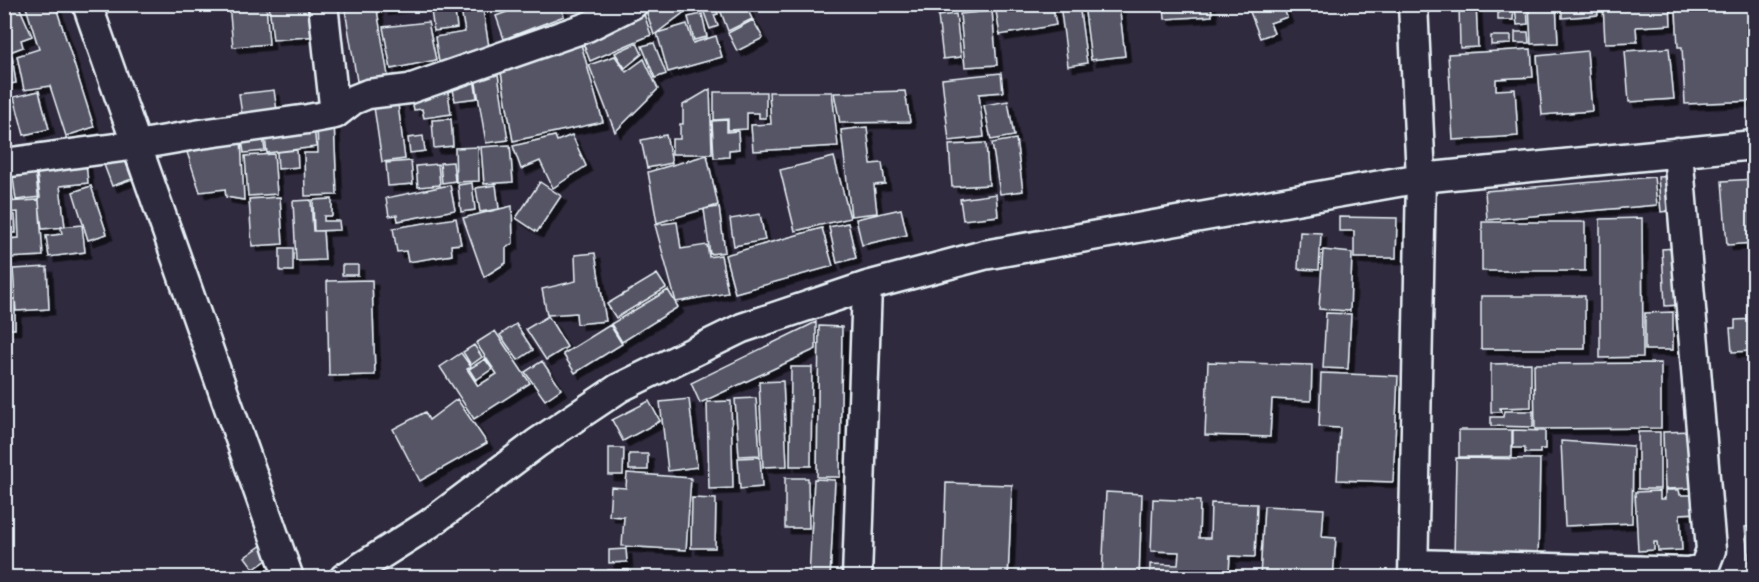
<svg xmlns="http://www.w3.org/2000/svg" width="1759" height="582" font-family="Caveat,sans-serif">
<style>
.building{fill:#575565;stroke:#e8f1f8;stroke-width:1.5;filter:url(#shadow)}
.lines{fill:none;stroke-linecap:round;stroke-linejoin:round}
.minor-casing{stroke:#e8f1f8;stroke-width:33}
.minor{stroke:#2f2a3d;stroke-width:28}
</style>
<defs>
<filter id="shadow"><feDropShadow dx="5.5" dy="5.5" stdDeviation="0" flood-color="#0009"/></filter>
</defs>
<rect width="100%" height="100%" fill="#2f2a3d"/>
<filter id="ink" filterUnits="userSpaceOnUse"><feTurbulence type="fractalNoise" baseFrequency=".0167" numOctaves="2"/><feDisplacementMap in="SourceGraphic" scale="12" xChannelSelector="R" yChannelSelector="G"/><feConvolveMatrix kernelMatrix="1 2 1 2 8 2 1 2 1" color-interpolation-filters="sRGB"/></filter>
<g filter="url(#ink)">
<path class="building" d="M18 4 32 36 21 40 23 47 5 54 4 5Z
M25 4H55L94 127 66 136 50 86 24 90 17 56 39 49Z
M229 4H266L269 44 233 47Z
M269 4H314L318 36 273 40Z
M344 4H376L388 76 357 81Z
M382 4H420L383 10Z
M430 4H454L457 28 434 31Z
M460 4H482L490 53 439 62 435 37 465 32Z
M528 4H560L564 16 504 39 496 16Z
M649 4H695L654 35 645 7Z
M701 4H715L718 14 714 15 718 26 710 29Z
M718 4H745L752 19 728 31Z
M1031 4H1052L1056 25 1000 35 996 11Z
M1060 4H1079L1087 63 1068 66Z
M1084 4H1119L1125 56 1091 60Z
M1164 4H1211L1212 16 1165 19Z
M1247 4H1282L1287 17 1270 23 1274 33 1260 38Z
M1459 4H1476L1478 47 1460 48Z
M1498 4H1514L1513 20H1498Z
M1529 4H1556L1558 43 1531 44Z
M1562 4H1597L1598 15 1562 18Z
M1603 4H1670L1671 25 1636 27 1637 42 1605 43Z
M1527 5 1528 24 1517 25 1515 6Z
M1754 6V101L1685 104 1682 47H1678L1676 11Z
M642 8 651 35 590 61 580 35Z
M992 11 997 65 965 67 960 14Z
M702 14 707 37 694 40 688 17Z
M956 14 961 57 943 59 938 16Z
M753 20 763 38 737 51 728 33Z
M428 22 436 60 391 69 383 27Z
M687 24 693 43 716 36 722 57 668 72 657 33Z
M1515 32H1528L1529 43H1515Z
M1491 36H1511V44L1491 45Z
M579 37 603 122 513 141 499 61Z
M637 43 642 54 625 68 615 53Z
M654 43 666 74 655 78 642 46Z
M1669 48 1674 99 1629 102 1625 51Z
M1531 49 1533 77 1496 79V90L1515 89 1518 136 1453 140 1448 54Z
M1587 51 1592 111 1542 115 1537 56Z
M12 56 16 83 4 85V57Z
M615 56 626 72 644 59 658 89 615 132 589 65Z
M497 68 508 140 486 143 474 71Z
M473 72 477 98 455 101 451 76Z
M1001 73 1003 92 979 94 984 137 949 141 942 79Z
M447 85 451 114 424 118 422 109 414 110 413 104 404 105 402 90Z
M710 89 712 154H672V139H680V124H683V105Z
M274 90 277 111 242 115 239 94Z
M39 91 49 129 24 135 14 97Z
M905 91 910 122 840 123 834 93Z
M714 92H766V118H759V113H747V129L728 130V119L714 120Z
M769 92H832L838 146 753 151 751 125 771 124Z
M397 97 405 159 382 162 373 100Z
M1008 101 1014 136 991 140 984 105Z
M451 119 453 146 434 148 432 120Z
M727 120V132L738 131 739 149 729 150V157L714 158 712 121Z
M317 122H334L337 195 305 196 304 153H318Z
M314 125 316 147 267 153 264 130Z
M867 127 871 164 882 163 885 184 874 185 877 213 851 216 841 130Z
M262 131 265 151 244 153 241 133Z
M572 135 586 166 553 188 540 161 521 169 513 146 555 136 557 141Z
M666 135 672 163 647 168 641 140Z
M423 136 425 151 410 153 408 138Z
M241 138 244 200 226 197 225 189 200 192 184 143Z
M1016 139 1023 191 1000 194 992 143Z
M986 143 989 185 952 187 949 145Z
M510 145 513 182 484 184 481 147Z
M120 147 132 179 112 186 100 154Z
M478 147 479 181 456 182 455 148Z
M297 150 298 167 278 169 277 152Z
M274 154 277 194 248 196 245 156Z
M707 155 718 205 657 223 648 172Z
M834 157 850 218 795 231 780 170Z
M411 161 413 184 388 186 386 163Z
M453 162 455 181 442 183 440 163Z
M86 163 88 183 60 186 65 227 42 229 35 168Z
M438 164 440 185 418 187 416 166Z
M36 166 40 197 16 200 12 170Z
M1676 176 1678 210 1661 212 1658 177Z
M1654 177 1657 205 1487 220 1485 191Z
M4 179H10L13 201 4 202Z
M1754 179V243L1727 245 1722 181Z
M540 182 561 196 537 232 516 218Z
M472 183 475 210 461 212 458 185Z
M450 185 455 210 398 221 397 215 389 216 386 198Z
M496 185 499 209 480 212 476 188Z
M91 186 107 234 88 240 73 192Z
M996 194 998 216 963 220 960 199Z
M280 197 283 244 252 246 249 199Z
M332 199V216H324V221H339L340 230 314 231 313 200Z
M39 200 43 256 8 258 7 239 19 238 18 212 5 213 4 202Z
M311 200 313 231H323L325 260 296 261 293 201Z
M512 206 513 243 506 248V263L484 277 463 218Z
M719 207 725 252 710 254 704 209Z
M901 209 907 235 862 245 856 219Z
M760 214 765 240 734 246 730 219Z
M4 215H15L16 233H4Z
M1339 217 1397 218 1396 258H1354V231H1339Z
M456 218 461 244 451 245 452 255 408 262 406 251 397 252 393 228Z
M1642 218 1643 357 1600 358V219Z
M677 222 681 249 707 245 709 257 721 255 728 293 676 302 655 225Z
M1482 222H1585V271H1482Z
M848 223 856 258 837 263 829 227Z
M82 225 85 252 49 257 46 236 62 234 61 227Z
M822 228 833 266 735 293 725 255Z
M1300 232 1321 233 1319 270 1298 269Z
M280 248H293V271H280Z
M1676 248 1678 305 1665 306 1662 249Z
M1323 250 1352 253 1350 311 1319 309Z
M595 253 606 321 577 324 576 313 547 315 542 289 576 281 575 255Z
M4 264H9L12 296 4 297Z
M342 265H358V275H342Z
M47 267 49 309 16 311 13 269Z
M657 274 666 288 616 318 607 304Z
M372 280 375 375 329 376 327 281Z
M668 290 678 307 622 342 611 324Z
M1481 296H1585V349H1481Z
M4 299H15V329H4Z
M1673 312V350H1645V313Z
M1326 313 1351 314 1348 369 1323 368Z
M548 316 567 347 546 360 526 329Z
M1754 319V362H1751V351L1732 352 1730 328H1735V320Z
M816 322V349L700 403 691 383Z
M516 324 533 350 518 360 500 335Z
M610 325 622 344 575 373 563 354Z
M819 326 842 327 840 477H817Z
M495 331 530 383 474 419 440 367 461 353 471 367 467 369 478 386 497 374 476 343Z
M474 345 482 357 471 365 463 352Z
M485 359 492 369 476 380 469 369Z
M542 361 561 389 545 400 525 372Z
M1208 362 1312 365 1311 401 1272 399 1270 437 1205 435Z
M1531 363V407L1500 408 1501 412H1491V364Z
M1661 363V428L1535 429 1534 364Z
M791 367H812L811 466H790Z
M1321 373 1398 376 1393 482 1337 480 1340 428 1319 427Z
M783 381 787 466 763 467 759 382Z
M756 398 760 455 739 456 735 399Z
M457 399 487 443 420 481 393 429 425 412 429 420Z
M689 399 697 467 668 471 660 402Z
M649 401 660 421 623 441 612 420Z
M731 401 733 488 709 489 707 402Z
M1504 411H1533V427L1491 426V417H1503Z
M1459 430H1512V457H1459Z
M1513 430 1545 431V449H1540V453H1525V448H1513Z
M1693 431 1695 488 1665 489 1663 432Z
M1638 432H1660V489H1638Z
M1561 441 1633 446 1632 523 1565 526Z
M609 448H624L623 475H609Z
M629 454H648V470H629Z
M760 457 762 487 740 489 738 458Z
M1456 458 1540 459 1538 560 1454 558Z
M627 473 691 478 686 550 622 546 624 517 609 516 611 487 626 488Z
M785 478H808L809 528H785Z
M814 479 835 480 830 578H809Z
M946 483 1012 485 1008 578H943Z
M1665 490H1679L1680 495H1697V513L1680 514 1682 550 1658 551 1657 542H1654V550L1638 551 1635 492 1660 491V499H1665Z
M1106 492 1142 494 1139 578H1102Z
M692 498 716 499 715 548H691Z
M1153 499 1200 501 1199 538H1210L1211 503 1257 504 1255 557 1230 556 1229 572 1254 573V578H1150V564L1178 565 1179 552 1151 551Z
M1264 506 1324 509 1322 537 1336 538 1333 578H1260Z
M1754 526V564L1749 565 1745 527Z
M262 545 271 557 254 569 245 557Z
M626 549 627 562 609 563V550Z
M608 570H629V578H608Z"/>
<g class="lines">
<g class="minor-casing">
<path id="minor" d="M87 4 289 578
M323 4 335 114
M1413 4 1421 178 1413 578
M4 163 137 145 201 134 308 119 335 114 353 100 368 94 409 89 587 27 633 4
M1414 564 1688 572 1704 568 1711 550 1678 152
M344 578 429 524 537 443 619 388 742 328 867 286 984 255 1421 178 1754 145
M857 578 867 286"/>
</g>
<use href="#minor" class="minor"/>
</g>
</g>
<rect width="1759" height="582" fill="none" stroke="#2f2a3d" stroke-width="24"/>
<rect x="12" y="12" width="1735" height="558" fill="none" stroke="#e8f1f8" stroke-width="2" filter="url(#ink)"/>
</svg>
